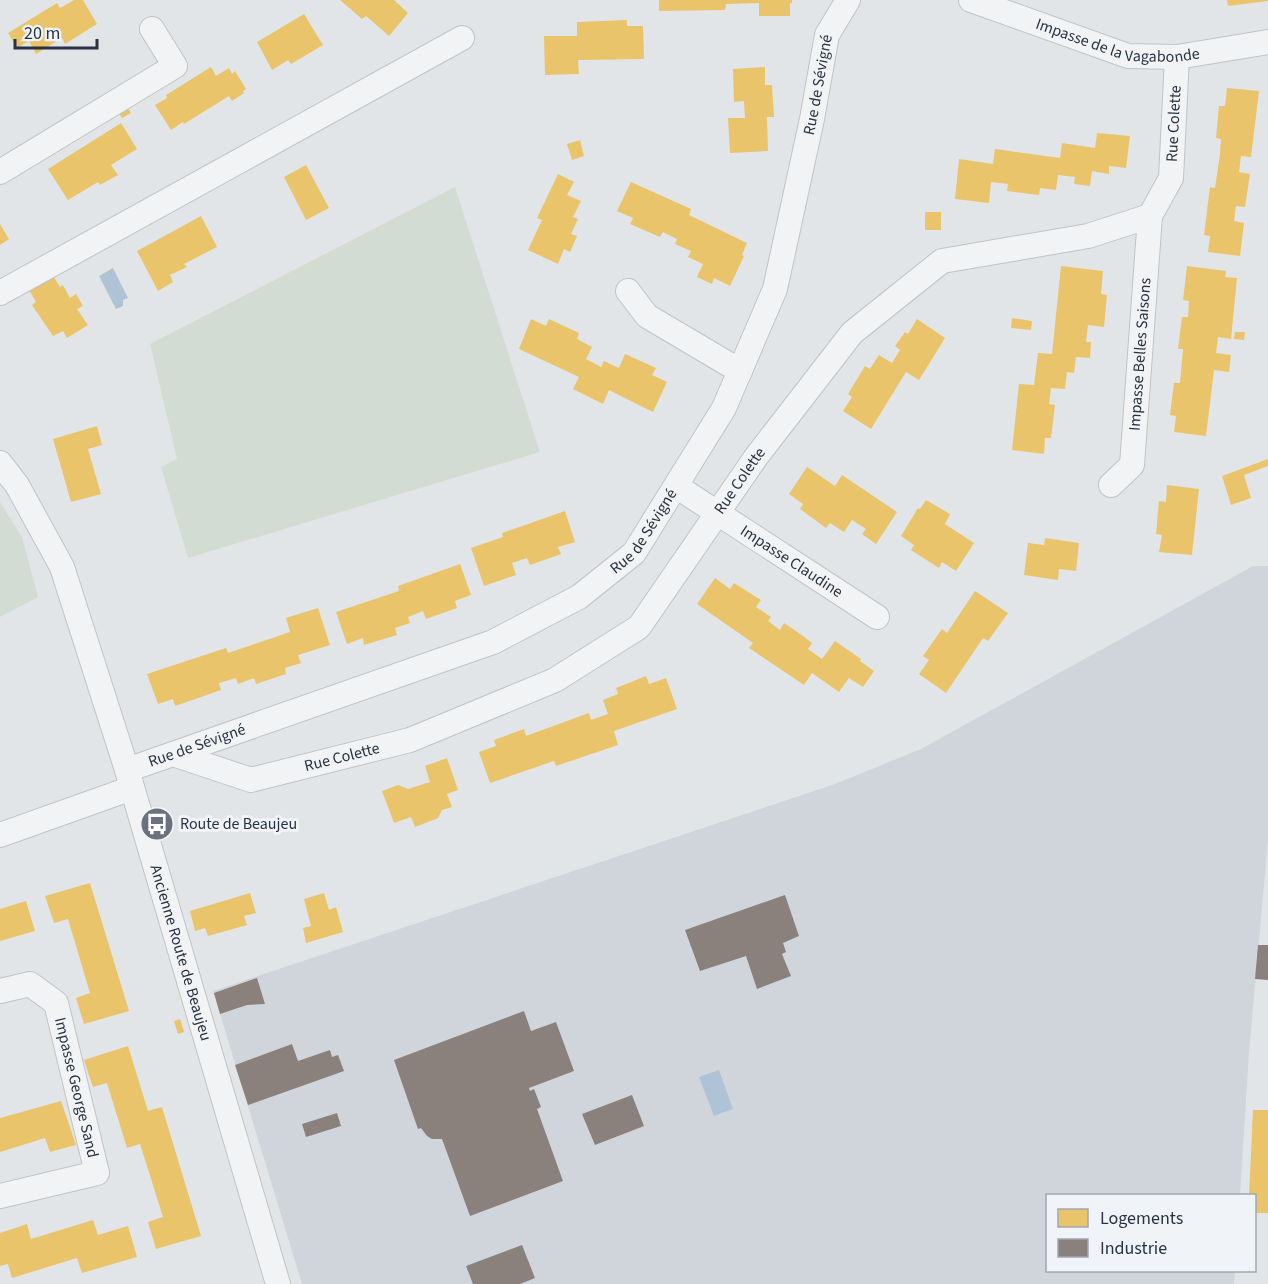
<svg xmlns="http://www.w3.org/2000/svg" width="1268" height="1284" font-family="'Source Sans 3',sans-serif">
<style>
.built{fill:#d0d5dc}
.green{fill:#d3dcd2}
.water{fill:#aec3d6}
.homes{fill:#e9c46a}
.industry{fill:#8a817c}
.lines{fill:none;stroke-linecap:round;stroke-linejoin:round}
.street-casing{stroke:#c0c3c6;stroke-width:26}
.street{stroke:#f2f3f4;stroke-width:24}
.labels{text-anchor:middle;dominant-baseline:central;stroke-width:6;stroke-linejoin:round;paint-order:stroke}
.street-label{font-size:16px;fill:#273344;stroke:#f0f4f8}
.poi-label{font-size:16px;fill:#273344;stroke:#f0f4f8;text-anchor:start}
</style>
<rect width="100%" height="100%" fill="#e2e5e8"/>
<path class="built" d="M1253 566H1268V840L1249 1053 1240 1195 1048 1196V1270L1235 1271 1234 1284H302L213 991 835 784 921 749Z"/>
<path class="green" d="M455 187 540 452 188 558 161 467 177 459 150 344Z
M0 502 22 537 38 597 0 617Z"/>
<path class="water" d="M113 268 128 298 123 300V306L116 309 99 276Z
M719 1070 733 1109 714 1116 699 1077Z"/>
<path class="homes" d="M74 0H83L97 24 65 44 62 38 36 54 29 41 17 48 8 33 57 3 60 8Z
M340 0H394L408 13 389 36 366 16 362 19Z
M659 0H792V3H790V16H759V3L726 4 725 10 659 11Z
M1227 0H1268V1L1228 6Z
M304 14 323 45 291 64 288 60 272 70 257 42Z
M627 20V26H643L644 59 578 60 579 74 545 75 544 36H577V22Z
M211 67 216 76 229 68 232 74 235 71 246 89 243 91 244 93 232 101 229 96 184 124 183 122 171 130 155 105 167 98 166 95Z
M765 67V85H772L774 117H767L768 151 730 153 728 118H745L744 101 734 102 733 69Z
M1227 88 1259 91 1251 157 1241 156 1239 172 1250 174 1245 207 1236 206 1234 221 1244 223 1240 256 1208 252 1210 236 1204 235 1210 187 1215 188 1220 154 1221 139 1216 138 1219 106H1225Z
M126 104 131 113 122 118 117 110Z
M121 123 137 149 111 165 118 175 100 185 98 182 68 200 48 169Z
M1097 133 1130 136 1126 168 1109 166V174L1092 171 1090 186 1074 184 1075 177 1058 175 1056 190 1040 188 1039 195 1007 191 1008 184 991 182 989 203 955 199 959 159 993 164 995 149 1060 158 1062 143 1095 148Z
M580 140 584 156 572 160 567 144Z
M306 165 329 208 306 220 284 177Z
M558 174 574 182 567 195 581 201 573 217 578 219 571 234 577 236 570 252 564 249 558 264 528 250 542 220 537 218Z
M631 182 691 209 689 215 747 243 742 255 744 256 730 286 714 278 712 284 697 277 703 264 688 257 691 251 675 244 677 239 663 232 660 237 630 224 633 218 617 211Z
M925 212H941V230H925Z
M201 216 217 247 184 264 187 267 170 275 173 282 158 291 137 251Z
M0 224 9 239 0 245Z
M1061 266 1103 271 1101 294 1107 295 1104 327 1088 325 1086 342H1091L1090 358 1076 357 1074 373 1067 372 1065 389 1051 388 1049 404 1055 405 1051 438H1045L1044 454 1012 450 1019 384 1034 385 1038 353 1052 354Z
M1187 266 1226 271 1225 277 1237 278 1231 339 1218 337 1216 353 1231 355 1229 372 1214 370 1206 436 1174 432 1176 416 1170 415 1174 383H1180L1183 349H1178L1182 317H1188L1189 301 1183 300Z
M52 274 60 287 63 285 70 298 76 294 83 306 77 309 88 325 67 338 63 331 53 336 32 305 36 302 28 288Z
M1012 318 1032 321 1031 330 1011 328Z
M531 319 546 326 549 319 579 333 577 339 592 347 586 359 601 367 604 361 619 368 625 354 656 368 652 375 667 382 653 412 609 390 603 404 573 389 579 377 519 349Z
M917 319 945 338 919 380 906 372 871 429 843 411 852 397 848 394 865 366 870 369 879 355 892 363 900 350 895 346 905 332 908 334Z
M1235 332H1245L1244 340 1234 339Z
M97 426 102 445 88 449 101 494 71 502 53 439Z
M1268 459V466L1244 475 1251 498 1231 505 1222 476Z
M807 467 835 486 842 475 897 512 876 544 862 534 866 529 852 520 844 532 830 523 826 528 800 509 803 504 789 494Z
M1167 485 1199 489 1192 555 1159 552 1162 535 1156 534 1159 501 1166 502Z
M926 500 950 514 945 524 974 543 956 571 942 562 939 568 911 550 914 545 901 536 918 508 920 509Z
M565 511 575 542 558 547 561 554 530 565 527 558 512 563 516 575 484 586 471 548 503 537 502 533Z
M1045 538 1079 543 1076 571 1059 569 1058 580 1024 575 1028 543 1044 545Z
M460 564 471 595 455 601 457 608 426 619 423 611 408 617 410 623 395 628 397 635 364 645 363 638 347 644 336 612 399 591 398 586Z
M715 578 730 589 734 583 761 600 756 607 771 617 768 621 780 630 784 623 799 633 812 643 808 649 822 659 835 641 861 659 860 661 874 671 863 687 849 678 839 692 812 673 804 685 749 648 753 643 697 604Z
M975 591 1008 613 988 641 983 638 946 693 919 674 929 660 923 656 942 629 947 633Z
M318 608 330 645 298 655 301 663 285 668 286 674 256 684 254 678 238 684 236 678 219 683 221 690 175 706 173 699 158 704 147 674 226 648 228 653 290 632 286 618Z
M646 676 649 684 666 678 677 709 614 731 618 745 556 766 554 761 490 783 479 752 496 746 494 740 524 729 526 736 589 713 591 720 608 714 603 700 618 694 616 688Z
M447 758 458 790 447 794 452 807 442 810 438 818 415 827 411 817 394 823 382 791 398 785 408 789 430 782 425 766Z
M90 883 129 1011 84 1024 76 998 90 993 68 919 54 923 45 896Z
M250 893 256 913 244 916 247 925 208 936 205 928 195 931 190 911Z
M324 893 329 910 336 907 343 932 306 943 303 928 311 926 304 899Z
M26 901 35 931 0 941V909Z
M180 1019 184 1032 178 1034 174 1021Z
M128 1046 148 1111 162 1107 201 1236 156 1249 148 1222 163 1217 140 1144 127 1148 107 1083 93 1087 84 1060Z
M61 1101 76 1145 50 1152 45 1138 0 1152V1118Z
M1253 1110H1268V1213H1254V1196H1249Z
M93 1220 98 1235 128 1226 137 1257 82 1273 77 1258 12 1278 8 1264 0 1266V1233L27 1224 31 1239Z"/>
<path class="industry" d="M785 895 799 936 783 943 786 952 782 954 791 976 757 989 746 956 700 971 685 930Z
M1258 945H1268V980L1255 979Z
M257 978 265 1004 247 1005 220 1014 214 993Z
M524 1011 531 1031 556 1022 574 1071 529 1088 530 1091 534 1089 541 1107 537 1109 563 1181 470 1216 442 1139H432L427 1136 421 1128 418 1129 394 1060Z
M292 1044 298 1061 330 1050 332 1057 338 1055 344 1071 248 1105 235 1065Z
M632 1095 644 1126 595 1145 582 1114Z
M337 1113 341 1126 306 1137 302 1124Z
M522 1245 535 1278 520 1284H473L466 1266Z"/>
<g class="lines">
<g class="street-casing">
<g id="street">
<path id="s1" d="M971 0 1128 56 1177 57 1268 42"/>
<path d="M0 172 175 66 152 29"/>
<path d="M628 291 647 316 740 371"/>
<path d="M0 293 462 38"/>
<path id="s2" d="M0 463 17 485 62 567 127 770 278 1284"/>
<path id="s3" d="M1111 485 1132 465 1150 216"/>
<path id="s4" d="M676 486 877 617"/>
<path id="s5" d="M173 754 251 780 410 740 555 680 639 627 756 457 852 333 942 261 1088 236 1150 216 1171 178 1177 57"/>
<path id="s6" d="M127 770 493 642 579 597 634 553 724 408 775 289 812 119 827 35 848 0"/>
<path d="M0 835 132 788"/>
<path id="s7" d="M0 991 30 984 56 1003 97 1173 0 1196"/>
</g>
</g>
<use href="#street" class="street"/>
</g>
<defs>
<g id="bus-disc" transform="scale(1.725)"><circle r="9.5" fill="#68717d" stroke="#f0f4f8"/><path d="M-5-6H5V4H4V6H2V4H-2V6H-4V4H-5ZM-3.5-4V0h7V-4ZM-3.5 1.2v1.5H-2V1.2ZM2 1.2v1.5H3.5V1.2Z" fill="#fff"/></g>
</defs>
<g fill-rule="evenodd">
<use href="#bus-disc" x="157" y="824"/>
</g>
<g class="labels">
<g class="street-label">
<text stroke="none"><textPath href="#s1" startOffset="154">Impasse de la Vagabonde</textPath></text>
<text stroke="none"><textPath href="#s6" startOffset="1064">Rue de Sévigné</textPath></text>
<text stroke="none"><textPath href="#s5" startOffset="1292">Rue Colette</textPath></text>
<text stroke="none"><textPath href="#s3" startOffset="140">Impasse Belles Saisons</textPath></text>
<text stroke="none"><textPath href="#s5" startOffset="680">Rue Colette</textPath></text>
<text stroke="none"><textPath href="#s6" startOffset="578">Rue de Sévigné</textPath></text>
<text stroke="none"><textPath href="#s4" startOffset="138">Impasse Claudine</textPath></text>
<text stroke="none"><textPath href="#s6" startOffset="74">Rue de Sévigné</textPath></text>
<text stroke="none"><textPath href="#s5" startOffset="176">Rue Colette</textPath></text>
<text stroke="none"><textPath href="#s2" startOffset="525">Ancienne Route de Beaujeu</textPath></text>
<text stroke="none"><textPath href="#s7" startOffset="150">Impasse George Sand</textPath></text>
</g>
<g class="poi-label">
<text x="180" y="824">Route de Beaujeu</text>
</g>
</g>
<rect x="1046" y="1194" width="210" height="78" fill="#f0f4f8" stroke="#a0a7b0" stroke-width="1.5"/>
<rect x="1058" y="1209" width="30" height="18" fill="#e9c46a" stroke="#a0a7b0" stroke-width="1.5"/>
<text x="1100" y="1224" font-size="18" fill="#273344">Logements</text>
<rect x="1058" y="1239" width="30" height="18" fill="#8a817c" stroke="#a0a7b0" stroke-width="1.5"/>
<text x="1100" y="1254" font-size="18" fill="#273344">Industrie</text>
<path d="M15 39v9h82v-9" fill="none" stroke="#273344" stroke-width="3"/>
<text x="24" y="39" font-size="18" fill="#273344" stroke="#f0f4f8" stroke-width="4.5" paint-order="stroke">20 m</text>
</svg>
